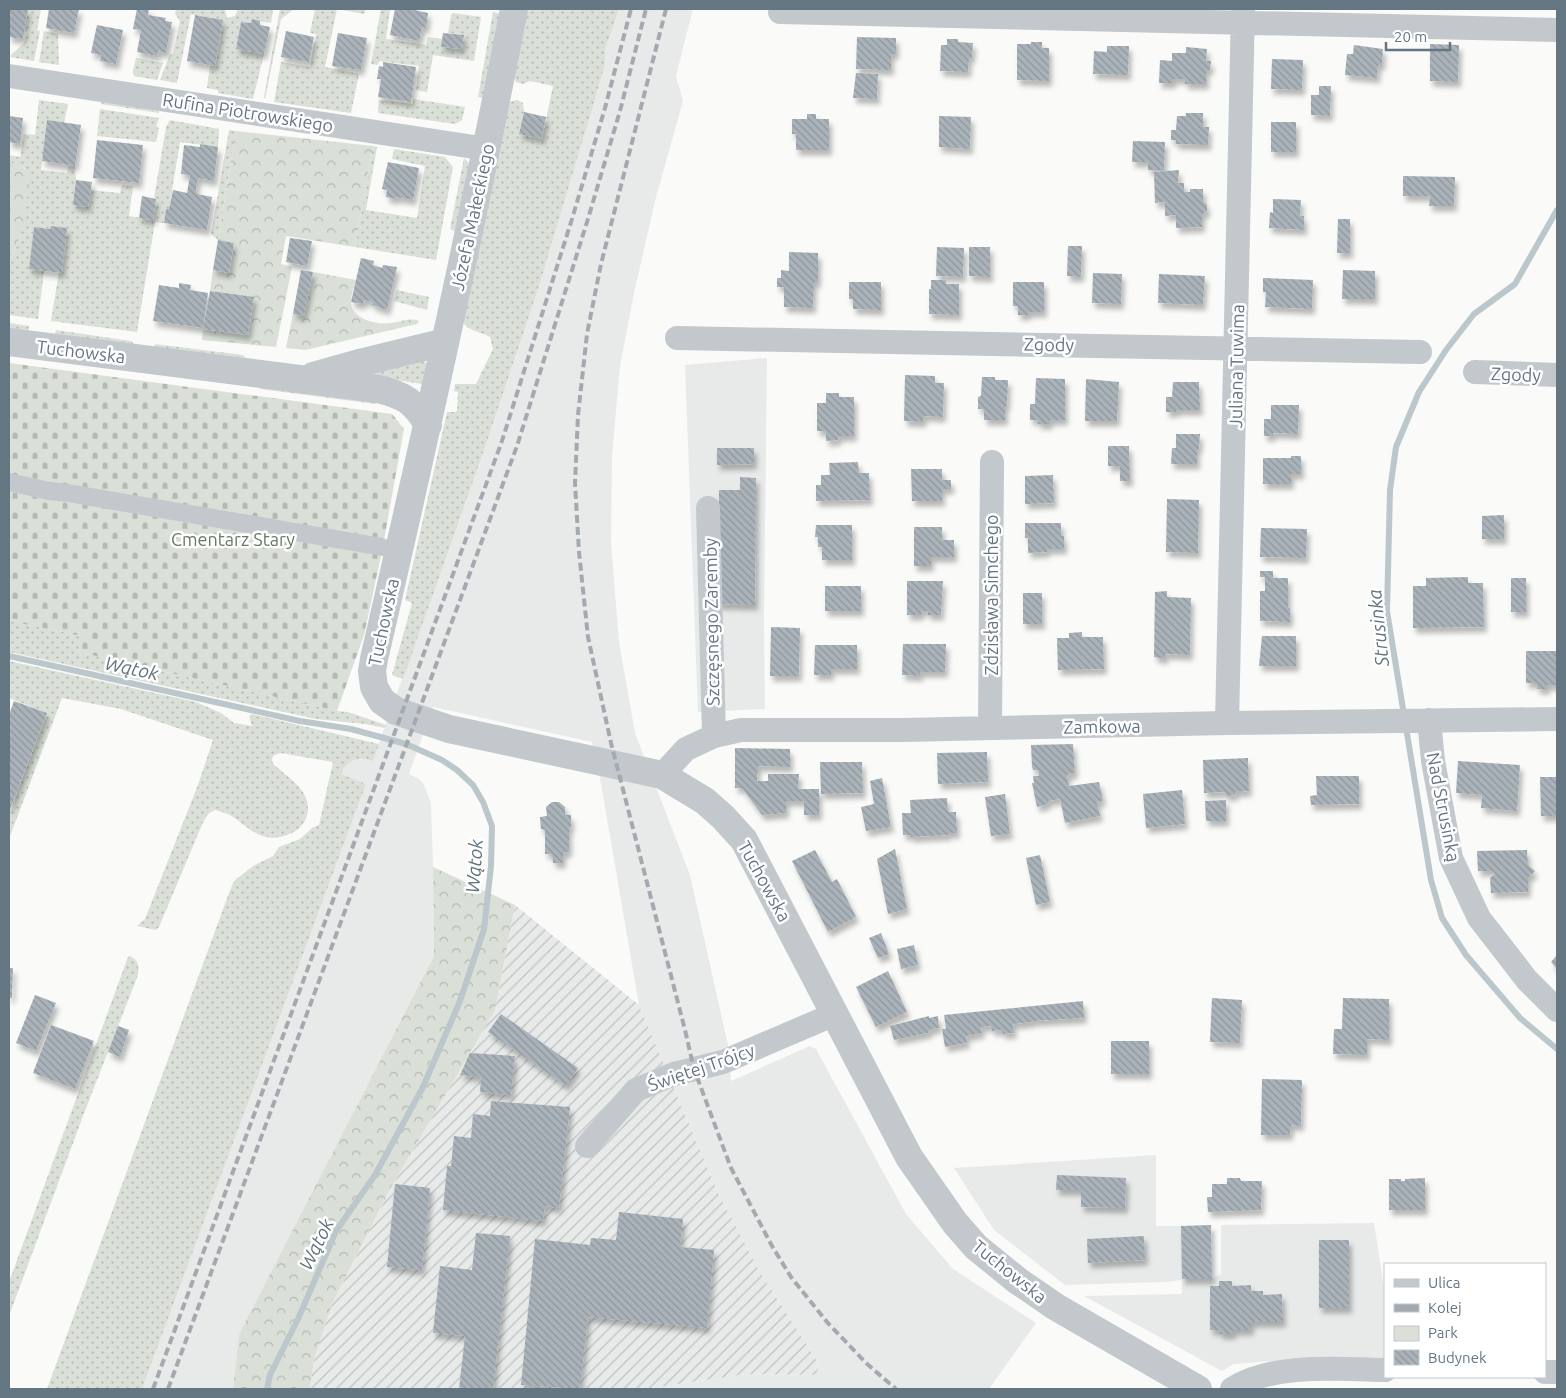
<svg xmlns="http://www.w3.org/2000/svg" width="1566" height="1398" font-family="Ubuntu,sans-serif">
<style>
.built{fill:#e8e9e9}
.industrial{fill:url(#industrial-furrows)}
.green{fill:url(#green-dots)}
.forest{fill:url(#forest-crowns)}
.cemetery{fill:url(#cemetery-stones)}
.lines{fill:none;stroke-linecap:round;stroke-linejoin:round}
.stream{stroke:#bbc7cb;stroke-width:6}
.building{fill:url(#building-back-hatch);filter:url(#shadow)}
.pedestrian{stroke:#c3c8cc;stroke-width:18}
.minor{stroke:#c3c8cc;stroke-width:24}
.tertiary{stroke:#c3c8cc;stroke-width:28}
.rail{stroke:#a2aab0;stroke-width:4;stroke-dasharray:8 4;stroke-linecap:butt}
.labels{text-anchor:middle;dominant-baseline:central;stroke-width:5;stroke-linejoin:round;paint-order:stroke}
.street-label{font-size:18px;fill:#657683;stroke:#fff}
.park-label{font-size:18px;fill:#687a64;stroke:#fff}
.water-label{font-size:19px;font-style:italic;fill:#60757c;stroke:#fff}
</style>
<defs>
<pattern id="industrial-furrows" width="10" height="10" patternUnits="userSpaceOnUse" patternTransform="scale(1.25)"><rect width="10" height="10" fill="#e8e9e9"/><path d="M-1 1l2-2M0 10L10 0M9 11l2-2" fill="none" stroke="#c0c1c2"/></pattern>
<pattern id="green-dots" width="8" height="8" patternUnits="userSpaceOnUse" patternTransform="scale(1.25)"><rect width="8" height="8" fill="#dadfd7"/><path d="M2 2h.1M6 6h.1" fill="none" stroke="#b4b9b4" stroke-width="1.8" stroke-linecap="round"/></pattern>
<pattern id="forest-crowns" width="20" height="18" patternUnits="userSpaceOnUse" patternTransform="scale(1.25)"><rect width="20" height="18" fill="#dadfd7"/><path d="M2 6a3 3 0 1 1 6 0M12 15a3 3 0 1 1 6 0" fill="none" stroke="#b4b9b4"/></pattern>
<pattern id="cemetery-stones" width="16" height="16" patternUnits="userSpaceOnUse" patternTransform="scale(1.25)"><rect width="16" height="16" fill="#dadfd7"/><path d="M2 7V4a2 2 0 0 1 4 0v3zM10 15v-3a2 2 0 0 1 4 0v3z" fill="#b4b9b4"/></pattern>
<pattern id="building-back-hatch" width="6" height="6" patternUnits="userSpaceOnUse" patternTransform="scale(1.25)"><rect width="6" height="6" fill="#aab3b9"/><path d="M-1 5l2 2M0 0l6 6M5-1l2 2" fill="none" stroke="#8e969c"/></pattern>
<filter id="shadow"><feDropShadow dx="3" dy="5.5" stdDeviation="2.5" flood-color="#0004"/></filter>
</defs>
<rect width="100%" height="100%" fill="#fafaf8"/>
<path class="built" d="M619 9H693L676 76 683 101 656 197 634 293 620 366 612 456 611 542 619 642 635 733 690 875 728 1045 731 1081 810 1046 816 1049 906 1214 953 1269 1036 1323 989 1389H645L747 1374 818 1375 817 1361 760 1272 718 1193 639 1005 600 778 592 742 433 707 409 774 419 779 423 783 431 803 433 867 434 956 239 1334 233 1389H142L366 784 341 774 347 764 353 760 358 758 373 760 484 450 539 286 596 96 605 64V49L609 33Z
M767 358 764 617 765 709 698 712 685 365Z
M1156 1155V1226H1181L1183 1279H1212L1221 1274V1225L1374 1223 1385 1294V1366L1322 1361H1271L1234 1364 1222 1371 1084 1296 1182 1294V1280L1164 1282 1065 1285 994 1230 954 1168Z"/>
<path class="industrial" d="M515 905 639 1005 718 1193 760 1272 817 1361 818 1375 747 1374 645 1389H310L314 1359 332 1304 389 1191 495 1010Z"/>
<path class="green" d="M28 9H41L37 30 40 31 34 61 10 57 11 55 24 43 27 32 24 31Z
M176 9H225L227 18 235 16 238 9H273L271 23 252 20 251 23 241 22 236 49 264 54 253 99 218 93V90L207 88 210 65 215 66 223 20 191 14 177 83 160 80 170 54H173L180 21 175 14Z
M280 9H294L281 19 265 99 264 97Z
M315 9H366L364 14 337 9 325 67 359 74 351 113 274 102 281 62 310 67 316 34 310 33Z
M381 9 390 10 386 39 426 45 428 37 442 39 441 47 462 49 464 35 448 33 451 15 453 13 481 17 474 61 433 55 427 92 416 90 419 66 379 61 378 65 371 64Z
M526 9H619L605 49V64L596 96 539 286 484 450 403 679 392 675 412 603 405 600 447 412H455L457 411 458 392 454 391 455 384H476L493 349 490 337C481 331 467 332 462 320L509 102 517 100 523 103 524 112 519 134 542 139 553 86 530 81 523 84 516 82 514 78Z
M493 12 501 14 485 98 478 97Z
M44 31 58 34 59 65 39 62Z
M136 58 163 63 157 80 134 76 133 71Z
M103 98 158 107 159 113 101 104Z
M413 99 465 107 462 120 455 124 378 113 379 100 413 104Z
M39 100 68 104 64 123 47 121 41 170 67 173 69 165 75 166 76 180 73 205 88 207 90 190 120 193 122 185 133 186 129 216 153 220 156 199 154 198 166 127 170 120 219 129 218 147 180 142 169 209H166L164 223 155 222 137 332 51 321 59 272H62L67 228 51 226 50 229 34 227 29 269 44 271 38 319 9 315V261C27 232 25 201 25 168L9 162V155L20 157 24 134 35 135Z
M100 109 159 118 156 127 159 128 156 142 97 136Z
M229 130 236 131 218 240 211 234Z
M373 146 377 147 366 210 417 218 425 166 392 159 394 149 445 157 453 167 436 260 355 247Z
M464 158 469 163 458 233 450 229Z
M397 290 429 297 427 310 394 301Z
M9 323 29 326 28 333 9 330Z
M56 330 131 341 134 344 132 346 55 334Z
M155 344 243 355 246 358 154 347Z
M422 359C430 365 428 377 422 384L371 376 370 371Z
M261 384 377 400 376 404 260 389Z
M9 621 83 636 78 652 337 711 348 712 386 725 385 728 365 724 316 719 9 652Z
M9 661 196 702 221 713 234 723 252 726 249 716 252 714 379 744 373 761C358 756 348 759 341 774L366 784 142 1389H47L229 893 234 881 253 866 273 856 279 847 300 839 312 828 319 825 333 762 280 753 273 756 272 760 273 764C284 774 303 786 307 801 313 826 288 841 266 837 252 834 242 822 230 815 225 813 220 811 215 810L209 813 203 822 159 927 156 930 137 926 145 919 198 785 213 740 121 709 62 698 9 839V813L47 713 9 698Z
M130 956C139 961 139 966 138 975L83 1116 9 1316V1282L128 957Z"/>
<path class="forest" d="M236 131 373 146 355 247 286 236 281 264 292 267 276 347 202 340 203 329 248 335 254 298 210 291 213 270 229 273 234 243 218 240Z
M9 162 17 164 30 172C27 202 25 235 9 261Z
M313 272 356 280C354 287 350 297 351 304 354 320 378 325 391 323 401 322 409 317 419 321L417 324 305 350 286 348 293 314 304 315Z
M433 867 515 905 495 1010 389 1191 332 1304 314 1359 310 1389H233L239 1334 434 956Z"/>
<path class="cemetery" d="M9 363 392 414 404 429 382 551 364 635 337 711 78 652 82 636 9 621Z"/>
<g class="lines">
<path class="stream" d="M1557 210 1515 284 1474 314 1446 350 1419 392 1396 447 1390 490 1387 611 1431 880 1442 918 1466 955 1520 1018 1557 1049
M9 656 300 721 351 729 406 744 442 760 457 770 473 785 483 802 492 826 491 866 484 929 460 1001 423 1087 375 1175 336 1231 298 1319 270 1375 267 1389"/>
</g>
<path class="building" d="M9 9H28L23 39 9 37Z
M49 9H79L74 33 46 28Z
M137 9H149L148 15 166 18 165 21 172 22 166 53 158 51 157 56 137 52 141 30 133 29Z
M395 9H410L428 13 426 28 422 27 419 41 390 35Z
M195 15 223 20 215 66 187 61Z
M252 19 260 21V25L270 27 264 54 236 49 241 22 251 23Z
M97 25 123 30 116 64 100 61 101 55 91 53Z
M286 31 314 37 309 62 281 57Z
M338 33 367 38 361 70 332 66Z
M443 33 464 35 462 49 441 47Z
M857 37 896 38V54H891V70L856 69Z
M947 39H958V42L973 43 972 58H969L968 72 940 71 941 45H947Z
M1031 42H1042V48H1049V81L1017 80V44H1031Z
M1430 44 1459 45 1458 82 1430 81Z
M1354 45 1383 49 1382 65H1378L1377 78 1345 75 1347 54H1353Z
M1107 46H1129L1128 75 1093 74 1094 51 1107 52Z
M1186 47 1207 49 1206 61H1211L1210 70H1206V84H1185V79H1173V83H1159L1160 60 1172 61V53H1186Z
M1272 59 1303 60 1302 90 1271 89Z
M383 62 416 67 411 102 378 97 381 79H377L379 66 383 67Z
M856 73 878 74 877 99 853 98Z
M1319 86H1331L1330 116 1311 115V95H1319Z
M524 112 546 117 542 139 519 134Z
M1186 113H1203V127H1209L1208 145 1176 144V140H1171V130H1176L1177 116H1186Z
M807 114H816V119H829V150H796V134H792V119H807Z
M9 116 23 118 20 144 9 142Z
M939 116 971 117 970 149 939 147Z
M47 120 81 125 75 166 42 161Z
M1271 122H1296V152H1271Z
M97 140 143 145 139 183 93 178Z
M1133 141 1165 142 1164 170H1148V162H1132Z
M200 144 218 147 214 181 198 178 196 189 197 194 212 197 207 230 164 223 166 209H169L173 190 187 193 190 175 181 174 184 145 200 147Z
M388 162 419 168 413 200 396 197V199L386 197 387 190 382 189Z
M1179 170 1178 183H1184V192H1190V189H1203V201L1207 205V211L1202 215V227L1176 228V215L1165 216V202L1155 203 1154 172Z
M1403 176 1455 177 1454 206H1429L1430 196H1403Z
M76 180 92 182 88 207 73 205Z
M142 196 156 199 153 220 139 218Z
M1273 199 1301 200 1300 216H1304V230L1269 228 1270 212 1273 213Z
M1338 219H1350V253H1337Z
M51 226 67 228 62 273 29 269 34 227 50 229Z
M290 238 312 241 307 266 286 262Z
M218 240 234 243 229 273 213 270Z
M1068 246H1082L1081 277 1067 276Z
M937 247 964 248 963 277 936 276Z
M969 247H990V277L969 276Z
M789 252 818 253V282H814L813 308 784 307V287H777V278H781V270L789 271Z
M361 258 374 261 373 265 382 268 383 265 397 267 387 310 372 305 373 302 364 300 363 304 351 302Z
M301 270 313 272 304 316 293 314Z
M1343 270 1375 271V299H1342Z
M1093 273 1122 274 1121 304 1092 303Z
M1159 274 1205 276 1203 305 1158 303Z
M1263 278 1313 280 1312 309 1265 307 1266 292H1263Z
M931 280H946V284H959V315L929 314V289H931Z
M849 282H881V310L853 309V299H849Z
M1013 282H1044V312H1028V315H1018V306H1013Z
M179 283 191 285 190 290 208 293 203 328 153 321 159 285 179 288Z
M210 291 254 297 248 335 203 329Z
M905 375 935 376V383H944L943 417 924 416 923 422 904 421Z
M982 377H995V380H1008L1007 406H1005V420H984V409H978V397L981 396Z
M1036 378 1065 379V420H1050V424H1038V420H1030V404H1035Z
M1086 379 1119 382 1117 421H1085Z
M1173 382H1199L1200 410H1176V412H1166V397H1172Z
M826 393H839V397H854V436H839L838 440 826 441V431H817V403H826Z
M1271 405H1299L1298 434 1273 433V436H1264V419H1271Z
M1176 434H1200L1199 449H1197V464H1171L1172 448H1176Z
M1108 446H1129L1130 481H1120V466H1108Z
M717 448H754V464L717 465Z
M1291 456H1301V474H1291V484H1263V458H1291Z
M858 462 859 473H869L870 500 816 501V485H821V475H830L829 463Z
M911 469H942V480H951V489H942V501H912Z
M1053 475 1054 503 1025 504V476Z
M740 477 756 478 755 605 717 604 719 490H740Z
M1167 499 1199 500 1198 553 1166 552Z
M1504 515V539H1482V516Z
M1025 523H1061V536H1064V549H1047V552L1028 553V538H1025Z
M816 525H852V560H822V547H818V537H815Z
M914 527H942V540H954V557H931V566H914Z
M1261 528 1307 529 1306 558 1260 557Z
M1260 571H1273V578H1288V608H1290V622L1260 621V591H1265V577H1260Z
M1468 577V583H1483L1484 627 1413 628V586H1426V578Z
M1511 578H1526V612H1511Z
M907 581H943L941 615H928V611H921V615H907Z
M825 586H861V611H825Z
M1167 591V597L1191 598 1190 655 1165 654V659L1154 657 1155 592Z
M1023 593H1042V624H1023Z
M771 627 800 628 799 676H770Z
M1082 632V637H1103L1104 669 1058 670 1057 638H1069V633Z
M1262 636H1296V666H1259Z
M903 644H946L945 672H920V676L902 675Z
M815 645H857V669H831V675H814Z
M1526 651H1557V685H1547V689H1537V683H1526Z
M14 701 47 713 9 812V715Z
M1073 744 1075 773 1067 775 1069 786 1099 782 1103 801 1097 802 1100 816 1065 823 1060 799 1048 801V804L1037 807 1032 783H1034L1033 776H1039V770H1033L1032 766 1031 745Z
M735 748 790 749V767L758 766 757 781H768V774H799L798 789H819V815H804V801H786V813L762 815 742 788H735Z
M987 752 988 782 938 784 937 753Z
M1248 758 1249 791 1235 792 1236 795 1226 796 1225 792 1204 793 1203 760Z
M1458 761 1520 765 1517 811 1481 808 1482 795 1456 793Z
M820 762H862L863 793 821 794Z
M1316 776H1359V804L1311 805 1310 796 1317 795Z
M1540 777H1557V816H1541Z
M882 778 891 827 866 831 861 807 874 804 870 781Z
M1182 790 1185 824 1146 828 1143 794Z
M1005 794 1010 834 991 836 985 797Z
M947 798 948 812H956L957 833H948V835L911 837V835H903L902 813H911L910 800Z
M1226 800V821H1206L1205 801Z
M552 802H559L565 807V815H571V827L569 828V852L563 853V863H553L552 854H545V830L541 829 540 817 547 816 546 807Z
M895 849 907 909 888 914 877 859Z
M815 850 832 882 837 879 856 917 828 932 792 861Z
M1527 850 1528 865 1535 871 1528 878V892L1491 893 1490 878 1495 874 1492 871H1478L1477 851Z
M1040 855 1050 902 1036 905 1026 858Z
M881 933 889 954 878 958 869 938Z
M914 945 918 965 901 969 897 949Z
M1557 955V969L1551 962Z
M9 968H13L12 998H9Z
M888 971 907 1012 876 1027 856 987Z
M35 995 56 1003 36 1051 16 1043Z
M1212 998 1242 1000 1240 1043 1210 1042Z
M1343 998 1389 999V1040L1367 1039V1055L1333 1054 1334 1029H1342Z
M1083 1001 1084 1018 1032 1021V1022L1013 1024 1014 1033 1003 1034 1001 1030 992 1031 991 1026 981 1027 982 1033 966 1036 967 1043 945 1047 942 1029H946L944 1015Z
M501 1014 578 1068 566 1086 488 1032Z
M929 1016V1018L938 1016 939 1028 931 1029 928 1033 894 1040 890 1026Z
M51 1025 94 1041 75 1089 33 1073Z
M118 1026 129 1030 120 1057 108 1052Z
M1111 1041H1149V1074H1111Z
M470 1053 515 1056 511 1095 480 1092 481 1077 460 1075Z
M1262 1079 1302 1080 1301 1126 1291 1125 1290 1135H1261Z
M491 1101 570 1107 559 1208 545 1206 543 1221 443 1210 447 1166H451L454 1136 471 1138 473 1114 490 1116Z
M1057 1175 1126 1178 1125 1208 1081 1207V1190H1056Z
M1227 1178H1240L1241 1181H1262L1261 1210 1208 1212 1207 1197H1212V1184H1227Z
M1425 1178V1210H1389V1179H1401V1181H1405V1179Z
M395 1184 430 1188 422 1270 387 1267Z
M619 1212 683 1219 680 1247 714 1250 707 1328 588 1317 580 1389 521 1385 535 1239 590 1245 591 1238 616 1240Z
M1211 1225 1212 1279H1182L1181 1226Z
M476 1233 510 1236 493 1389H459L465 1336 433 1333 440 1266 472 1270Z
M1144 1236 1145 1260 1088 1263 1087 1239Z
M1319 1240H1349V1308H1319Z
M1219 1281H1232V1286L1251 1285V1291H1263V1295L1282 1294 1283 1322H1251V1330H1233V1334H1219L1220 1330H1210V1286H1219Z"/>
<g class="lines">
<path class="pedestrian" d="M9 482 49 491 68 493 382 547"/>
<path class="minor" d="M780 12 1557 30
M9 76 487 149
M677 338 1420 352
M1475 372 1557 375
M708 508 714 736
M1429 720 1433 761 1451 858 1479 918 1527 980 1557 1010
M1227 723 1243 9
M990 728 992 462
M662 775 686 749 714 736 741 730H902L1227 723 1557 719
M587 1146 636 1090 674 1074 723 1062 835 1014
M1545 1372H1557
M1232 1389C1271 1363 1339 1369 1385 1370"/>
<path class="tertiary" d="M514 9C472 226 424 443 374 659L372 671 374 687 382 701 396 711 449 729 662 775 705 801 723 817 744 840 909 1157 955 1223 976 1247 1018 1281 1056 1307 1198 1389
M9 342 378 389C404 395 415 402 428 425
M313 376 363 362 445 342"/>
<path class="rail" d="M666 9 601 264 587 334 578 415 575 483 579 552 588 637 611 743 685 1030 694 1069 731 1168 772 1246 791 1277 827 1322 866 1363 896 1389
M153 1389 502 441 572 219 605 108 631 9
M168 1389 517 446 587 222 620 111 646 9"/>
</g>
<g class="labels">
<g class="street-label">
<text transform="translate(248 112) rotate(9)">Rufina Piotrowskiego</text>
<text transform="translate(472 217) rotate(-78)">Józefa Małeckiego</text>
<text transform="translate(1049 344) rotate(1)">Zgody</text>
<text transform="translate(81 351) rotate(7)">Tuchowska</text>
<text transform="translate(1236 366) rotate(-89)">Juliana Tuwima</text>
<text transform="translate(1516 374) rotate(2)">Zgody</text>
<text transform="translate(991 595) rotate(-90)">Zdzisława Simchego</text>
<text transform="translate(383 622) rotate(-78)">Tuchowska</text>
<text transform="translate(711 622) rotate(-91)">Szczęsnego Zaremby</text>
<text transform="translate(1102 726) rotate(-1)">Zamkowa</text>
<text transform="translate(1444 807) rotate(79)">Nad Strusinką</text>
<text transform="translate(765 881) rotate(61)">Tuchowska</text>
<text transform="translate(701 1067) rotate(-19)">Świętej Trójcy</text>
<text transform="translate(1010 1271) rotate(39)">Tuchowska</text>
</g>
<g class="park-label">
<text x="233" y="539">Cmentarz Stary</text>
</g>
<g class="water-label">
<text transform="translate(1378 628) rotate(-96)">Strusinka</text>
<text transform="translate(132 668) rotate(12)">Wątok</text>
<text transform="translate(474 866) rotate(-86)">Wątok</text>
<text transform="translate(316 1244) rotate(-64)">Wątok</text>
</g>
</g>
<rect width="1566" height="1398" fill="none" stroke="#657683" stroke-width="20"/>
<rect x="1384" y="1263" width="162" height="115" fill="#ffffff" stroke="#c1c8cd"/>
<rect x="1394" y="1279" width="25" height="8" fill="#c3c8cc" stroke="#c1c8cd"/>
<text x="1428" y="1288" font-size="15" fill="#657683">Ulica</text>
<rect x="1394" y="1304" width="25" height="8" fill="#a2aab0" stroke="#c1c8cd"/>
<text x="1428" y="1313" font-size="15" fill="#657683">Kolej</text>
<rect x="1394" y="1326" width="25" height="15" fill="#dadfd7" stroke="#c1c8cd"/>
<text x="1428" y="1338" font-size="15" fill="#657683">Park</text>
<rect x="1394" y="1350" width="25" height="15" fill="url(#building-back-hatch)" stroke="#c1c8cd"/>
<text x="1428" y="1363" font-size="15" fill="#657683">Budynek</text>
<path d="M1386 42v8h64v-8" fill="none" stroke="#657683" stroke-width="2.5"/>
<text x="1394" y="42" font-size="15" fill="#657683" stroke="#ffffff" stroke-width="4" paint-order="stroke">20 m</text>
</svg>
